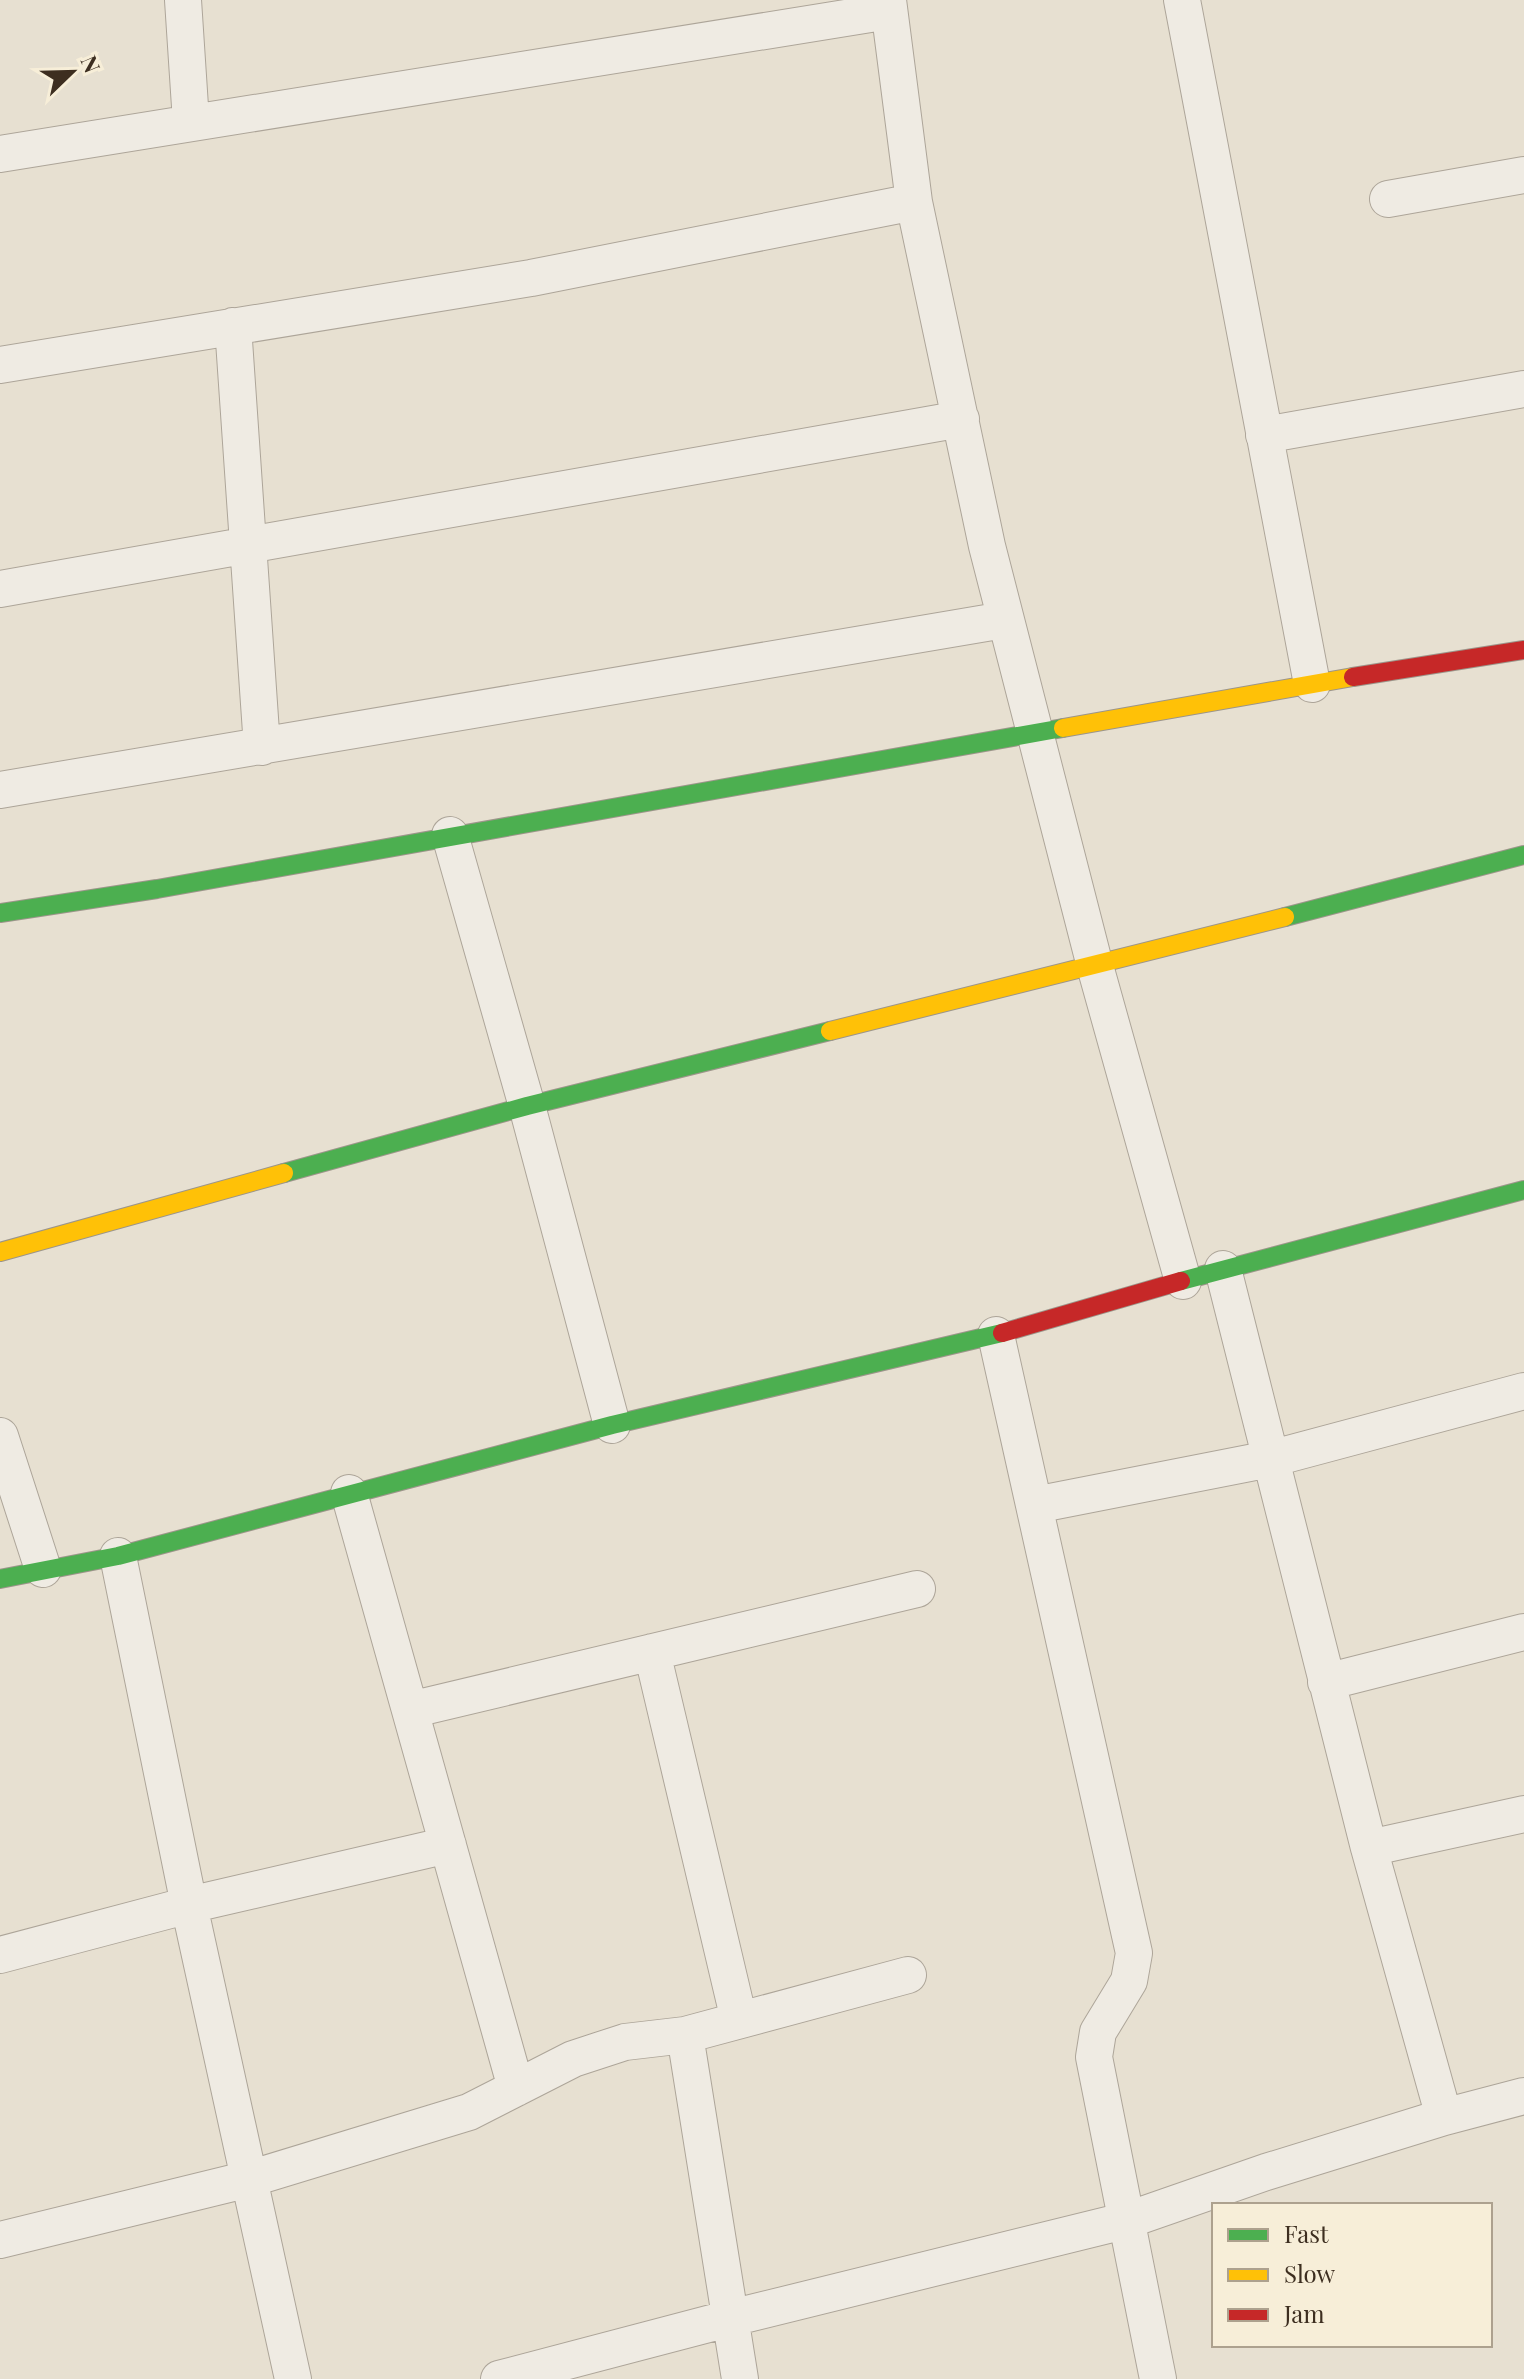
<svg xmlns="http://www.w3.org/2000/svg" width="1524" height="2379" font-family="'Playfair Display',serif">
<style>
.lines{fill:none;stroke-linecap:round;stroke-linejoin:round}
.street-casing{stroke:#ada599;stroke-width:38}
.fast-casing{stroke:#9c958a;stroke-width:20}
.slow-casing{stroke:#9c958a;stroke-width:20}
.jam-casing{stroke:#9c958a;stroke-width:20}
.street{stroke:#efebe3;stroke-width:36}
.fast{stroke:#4caf50;stroke-width:18}
.slow{stroke:#ffc107;stroke-width:18}
.jam{stroke:#c62828;stroke-width:18}
</style>
<rect width="100%" height="100%" fill="#e7e0d1"/>
<g class="lines">
<g class="street-casing">
<path id="street" d="M183 0 191 122
M888 0 914 202 987 546 1095 966 1183 1281
M1182 0 1312 684
M0 154 889 11
M1388 199 1524 175
M233 326 262 747
M0 365 531 278 914 202
M1264 435 1524 389
M0 589 961 419
M0 790 1004 620
M450 835 527 1106 612 1425
M1223 1269 1369 1848 1444 2117
M996 1335 1134 1953 1129 1981 1098 2032 1094 2057 1158 2379
M0 1436 43 1569
M349 1493 516 2088
M1035 1505 1270 1459 1524 1391
M118 1556 189 1905 293 2379
M652 1652 739 2020
M1326 1682 1524 1632
M410 1710 917 1589
M1369 1848 1524 1814
M0 1955 189 1905 448 1845
M685 2035 740 2379
M0 2240 249 2179 469 2112 573 2059 625 2042 685 2035 908 1975
M499 2379 731 2318 1128 2220 1266 2172 1444 2117 1524 2096"/>
</g>
<g class="fast-casing">
<path id="fast" d="M0 913 157 889 1063 728
M1285 917 1524 855
M284 1173 527 1106 830 1031
M1181 1281 1524 1190
M0 1579 118 1556 612 1425 1002 1333"/>
</g>
<g class="slow-casing">
<path id="slow" d="M1063 728 1353 677
M830 1031 1285 917
M0 1252 284 1173"/>
</g>
<g class="jam-casing">
<path id="jam" d="M1353 677 1524 650
M1002 1333 1181 1281"/>
</g>
<use href="#street" class="street"/>
<use href="#fast" class="fast"/>
<use href="#slow" class="slow"/>
<use href="#jam" class="jam"/>
</g>
<rect x="1212" y="2203" width="280" height="144" fill="#f7eed8" stroke="#ada18e" stroke-width="2"/>
<rect x="1228" y="2229" width="40" height="12" fill="#4caf50" stroke="#ada18e" stroke-width="2"/>
<text x="1284" y="2243" font-size="24" fill="#3d2e20">Fast</text>
<rect x="1228" y="2269" width="40" height="12" fill="#ffc107" stroke="#ada18e" stroke-width="2"/>
<text x="1284" y="2283" font-size="24" fill="#3d2e20">Slow</text>
<rect x="1228" y="2309" width="40" height="12" fill="#c62828" stroke="#ada18e" stroke-width="2"/>
<text x="1284" y="2323" font-size="24" fill="#3d2e20">Jam</text>
<g transform="translate(72 72) rotate(67)" stroke="#f7eed8" stroke-width="6" paint-order="stroke">
<path d="M0-6L14 30L0 20L-14 30Z" fill="#3d2e20"/>
<text y="-12" font-size="22" font-weight="bold" text-anchor="middle" fill="#3d2e20">N</text>
</g>
</svg>
